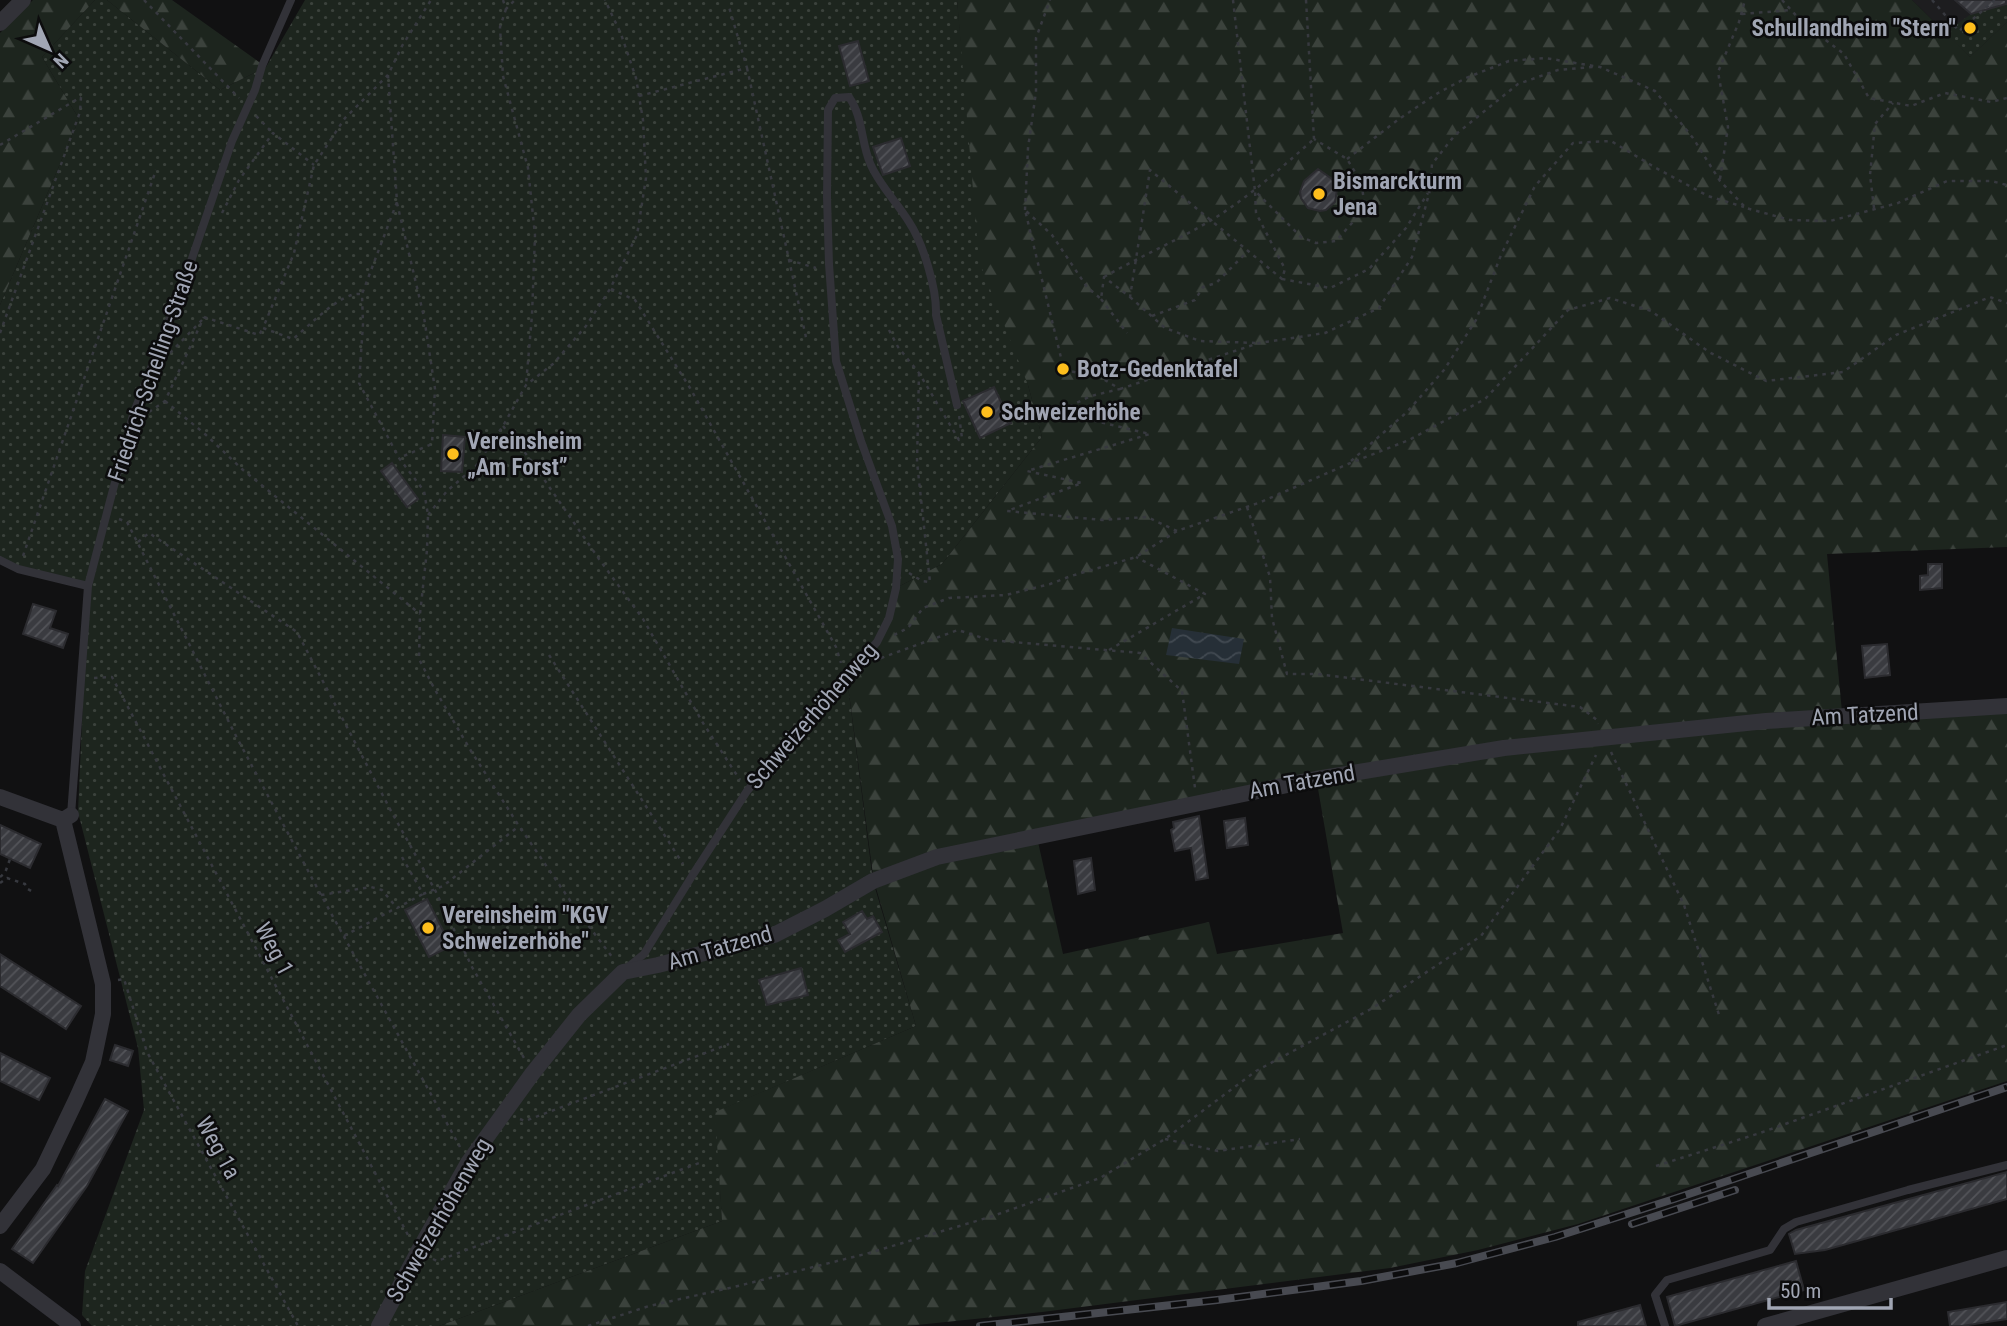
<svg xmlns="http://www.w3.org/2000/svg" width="2007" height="1326" font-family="'Roboto Condensed',sans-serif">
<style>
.built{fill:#1d1d1f}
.grass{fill:url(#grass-dots)}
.forest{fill:url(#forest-firs)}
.water{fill:url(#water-waves)}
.building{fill:url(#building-hatch);stroke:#2b2b2f;stroke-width:2}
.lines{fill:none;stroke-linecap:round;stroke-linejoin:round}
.path{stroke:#37393f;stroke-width:2.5;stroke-dasharray:3.5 5;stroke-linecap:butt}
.service{stroke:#323238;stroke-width:8}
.minor{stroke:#323238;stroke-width:16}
.rail-casing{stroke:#484a51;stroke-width:8}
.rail{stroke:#0c0c0d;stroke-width:5;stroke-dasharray:16;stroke-linecap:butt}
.poi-dot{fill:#febe1d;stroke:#0c0c0d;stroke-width:2.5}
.labels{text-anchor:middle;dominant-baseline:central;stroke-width:5;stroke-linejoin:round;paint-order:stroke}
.poi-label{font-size:23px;font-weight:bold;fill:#a1a6b4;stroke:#0c0c0d;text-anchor:start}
.street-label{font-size:23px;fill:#a1a6b4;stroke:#0c0c0d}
</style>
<defs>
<pattern id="grass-dots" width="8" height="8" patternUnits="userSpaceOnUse" patternTransform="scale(1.75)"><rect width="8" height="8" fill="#1d251e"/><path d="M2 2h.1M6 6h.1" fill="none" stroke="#3b423c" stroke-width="1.8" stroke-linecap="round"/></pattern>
<pattern id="forest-firs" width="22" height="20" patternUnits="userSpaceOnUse" patternTransform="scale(1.75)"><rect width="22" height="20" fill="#1d251e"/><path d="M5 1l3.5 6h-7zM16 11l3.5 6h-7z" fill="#3b423c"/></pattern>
<pattern id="water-waves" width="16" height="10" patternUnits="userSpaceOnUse" patternTransform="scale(1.75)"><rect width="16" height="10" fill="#262f37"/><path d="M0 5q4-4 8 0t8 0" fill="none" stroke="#424a52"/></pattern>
<pattern id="building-hatch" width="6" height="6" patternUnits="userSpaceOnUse" patternTransform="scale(1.75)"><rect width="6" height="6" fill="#3a3b40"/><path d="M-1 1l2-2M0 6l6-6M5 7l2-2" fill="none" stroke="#535459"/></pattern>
</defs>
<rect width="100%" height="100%" fill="#111112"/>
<path class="built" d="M1912 0H2007V22L1970 57Z"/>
<path class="grass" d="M95 0H107L220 90 266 67 305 0H957L963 63 1028 385 1042 437 942 564 896 588 889 618 847 678 873 881 916 1026 716 1112 722 1221 439 1326H92L82 1315 85 1271 144 1110 138 1048 78 812 88 586 0 560V305L79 119 42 57Z
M1993 0H2007V22L1970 57 1945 33 1971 14 1980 11Z"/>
<path class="forest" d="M33 0H95L42 57 79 119 0 305V33Z
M107 0H172L266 67 220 90Z
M957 0H1912L1970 57 2007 22V547L1827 554 1842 712 1502 744 873 875 847 678 877 642 896 588 942 564 1042 437 1028 385 979 261Z
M2007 712V1081L1578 1224 1478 1250 1390 1268 1042 1312 907 1326H439L722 1221 715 1112 916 1026 876 888 937 863 1038 842 1063 954 1209 922 1217 954 1343 933 1317 783 1500 755 1768 724Z"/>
<path class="water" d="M1172 628 1244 639 1239 664 1166 655Z"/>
<path class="building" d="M1955 0H2006V4L1971 14Z
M858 41 869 81 850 86 839 46Z
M901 138 910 166 883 175 873 147Z
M1318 169 1332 179 1337 190 1335 202 1326 210 1320 211 1308 208 1301 198 1300 192 1304 181Z
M994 387 1011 423 980 438 963 401Z
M443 435 465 437 462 472 441 471Z
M392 463 418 499 407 507 381 471Z
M1928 564H1942V588L1920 590V576L1928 575Z
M33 604 56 611 50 628 68 634 63 648 23 634Z
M1887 644 1890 675 1865 678 1862 646Z
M1199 816 1208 878 1196 880 1191 848 1175 851 1171 830 1174 828 1173 822Z
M1245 818 1248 845 1227 848 1224 821Z
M0 825 41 844 30 868 0 854Z
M1091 858 1095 890 1078 894 1074 861Z
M427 899 451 946 429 957 405 910Z
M862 911 867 919 873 916 882 932 845 952 838 940 850 934 843 922Z
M0 954 81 1006 66 1029 0 986Z
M801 968 808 995 767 1005 759 980Z
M115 1045 133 1051 128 1066 110 1060Z
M0 1053 50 1078 39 1100 0 1081Z
M105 1099 128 1111 87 1186 33 1263 12 1249 57 1185 58 1186Z
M2007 1172V1199L1825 1250 1795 1254 1789 1234 1796 1230Z
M1796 1261 1804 1290 1675 1326 1667 1297Z
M2007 1302V1319L1962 1326H1950L1948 1312Z
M1640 1305 1646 1326H1578V1322Z"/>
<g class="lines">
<path class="path" d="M144 0 239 98
M503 0 506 9 515 0
M1233 0 1255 191
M1306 0 1314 139
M1782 0 1802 22 1844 54 1869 98 1911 106 1945 93 1991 102 2007 98
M1932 0 1959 31 1995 0
M506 9 500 27 503 76 528 168 535 235 532 315 526 385
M1742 14 1791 10
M747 68 807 342
M388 75 397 202 362 294 363 324 359 383 399 458 424 491 428 515 427 550 420 614 419 659 434 688 471 751 519 826 578 912 613 958
M639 96 747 68 729 7
M256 116 273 133
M0 145 81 97
M1347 159 1399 119 1438 93 1466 78 1509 61 1545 58 1600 67 1655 91 1693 138 1720 181 1746 208 1790 220 1830 221 1898 203 1947 181H1991L2007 185
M1720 179 1728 127 1718 72 1739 22 1745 0
M397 203 424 317 435 389 432 444 399 458
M1874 208 1870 175 1875 124 1893 103
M1025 210 1028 148 1036 92V38L1050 0
M222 213 239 180 273 133 314 165
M789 260 816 268
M1104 277C1139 257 1176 241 1210 221 1248 198 1281 168 1314 139
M1282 279 1330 288 1369 269 1406 228 1428 193
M611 289 635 300 690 388 836 647 841 663
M360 294C341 292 309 326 293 339L263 328 294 253 314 165 345 118 388 75 402 46 431 0
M1130 297 1165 328 1200 341 1256 343
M1101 299 1127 333
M1152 316 1195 300 1203 287 1216 283 1247 252
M204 317 259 335 263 328
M889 330 898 347 919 373 959 440 962 438 959 415
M0 333 80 112 81 97
M170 353 202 320
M1120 389 1259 343 1325 333 1379 308 1412 257 1430 190 1432 164 1455 135 1518 84 1558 70 1593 67
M165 401 205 434 243 470 420 614
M149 412 165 401 204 317
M503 426 530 459 599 559 643 619 703 723 740 780
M1351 461 1407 412 1444 370 1476 320 1501 255 1535 186 1573 143 1611 141 1656 168 1708 196 1744 207
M1247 507 1270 577 1272 618 1287 674H1317L1580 707 1597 720 1598 724
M428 515 447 491 476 466 503 426 526 385 553 364 586 326 610 289 637 235 646 178 643 120 636 78 621 34 605 0
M119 519 127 522 236 736 321 895 460 1147
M1177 531 1147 517 1102 520 1007 511 1082 483 1027 471 1150 434 1095 421 1068 407 1091 396 1120 389 1100 377 1064 370 1025 210 1052 235 1087 287 1101 299 1104 277 1130 297 1150 170 1282 279 1285 269 1256 213 1255 191 1301 237 1316 243 1336 241 1352 223 1364 200 1361 182 1347 159 1314 139
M138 542 149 533 297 632 391 811 435 890 472 967 524 1058
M23 556 156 170
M909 573 922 581 930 582 917 462 919 373
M894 635 908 628 923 608 949 598 1006 595 1050 584 1071 576 1136 557 1177 531 1261 502 1348 464 1409 440 1485 399 1568 310 1610 298 1651 311 1709 352 1766 381 1843 372 1896 335 1990 297 2007 303
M1109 650 1205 594 1136 557
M549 655 683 864
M881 658 958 630 989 640 1140 653 1182 691 1195 788
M94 678 112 677 409 1237
M1611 752 1684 905 1720 1018
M402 857 423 894 443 886 519 826
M0 877 5 873 10 859
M0 883 7 878 25 884 26 888 35 893
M321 895 371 887 382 890 397 908 423 894
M344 936 396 908
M118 980 124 979 147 1052 298 1326
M520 1119 525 1121 729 1044
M1165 1139 1218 1151 1300 1139
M1656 1166 1760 1133 2007 1045
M433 1259 437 1261 699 1163
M588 1326 649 1306 734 1287 869 1253 993 1216 1100 1178 1165 1139 1256 1071 1371 1009 1481 936 1560 829 1596 755"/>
<path class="service" d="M0 560 18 569 88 586
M71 815 88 586 110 501 133 415 185 279 232 141 255 90 262 66 291 0
M628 967 644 954 692 876 747 791 877 642 889 618 896 588 898 559 892 526 861 441 836 361 829 264 827 197 828 110 835 98 849 97C863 117 861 142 870 163 879 185 897 202 909 222 923 243 937 289 936 315L957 405
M1665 1326 1655 1295 1667 1280 1770 1250 1784 1229 1796 1222 1908 1190 2007 1165"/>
<path class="minor" d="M0 23 23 0
M0 797 63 820
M0 1226 43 1169 76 1100 93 1062 103 1014V984L63 820 71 815
M0 1271 73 1326
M379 1326 418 1252 468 1163 532 1074 579 1015 623 972 658 965 774 935 825 909 873 881 937 857 1316 779 1504 748 1766 721 2007 706
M1765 1326 2007 1258"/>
<g class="rail-casing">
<path id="rail" d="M1632 1224 1735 1190
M980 1326 1217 1300 1361 1281 1457 1263 1555 1237 1674 1199 2007 1087"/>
</g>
<use href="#rail" class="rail"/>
</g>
<g class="poi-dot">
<circle cx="1970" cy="28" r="7"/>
<circle cx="1319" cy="194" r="7"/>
<circle cx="1063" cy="369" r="7"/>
<circle cx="987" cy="412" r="7"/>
<circle cx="453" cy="454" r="7"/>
<circle cx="428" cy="928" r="7"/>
</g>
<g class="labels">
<g class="poi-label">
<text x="1956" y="28" text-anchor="end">Schullandheim "Stern"</text>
<text x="1333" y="181">Bismarckturm<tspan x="1333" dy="26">Jena</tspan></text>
<text x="1077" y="369">Botz-Gedenktafel</text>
<text x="1001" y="412">Schweizerhöhe</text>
<text x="467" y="441">Vereinsheim<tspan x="467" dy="26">„Am Forst”</tspan></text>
<text x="442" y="915">Vereinsheim "KGV<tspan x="442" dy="26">Schweizerhöhe"</tspan></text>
</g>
<g class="street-label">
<text transform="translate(153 371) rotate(-71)">Friedrich-Schelling-Straße</text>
<text transform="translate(1865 715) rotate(-3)">Am Tatzend</text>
<text transform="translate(812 716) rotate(-49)">Schweizerhöhenweg</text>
<text transform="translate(1302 782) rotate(-10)">Am Tatzend</text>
<text transform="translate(720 948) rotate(-16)">Am Tatzend</text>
<text transform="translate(274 949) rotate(62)">Weg 1</text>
<text transform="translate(218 1148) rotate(61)">Weg 1a</text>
<text transform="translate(439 1220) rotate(-60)">Schweizerhöhenweg</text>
</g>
</g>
<g transform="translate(49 49) rotate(135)" stroke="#0c0c0d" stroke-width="5" paint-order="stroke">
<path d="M0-5L12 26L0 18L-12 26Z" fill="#a1a6b4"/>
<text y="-10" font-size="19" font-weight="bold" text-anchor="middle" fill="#a1a6b4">N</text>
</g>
<path d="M1769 1298v10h122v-10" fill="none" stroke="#a1a6b4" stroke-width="3.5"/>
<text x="1780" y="1298" font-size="21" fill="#a1a6b4" stroke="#0c0c0d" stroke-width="5" paint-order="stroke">50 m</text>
</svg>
